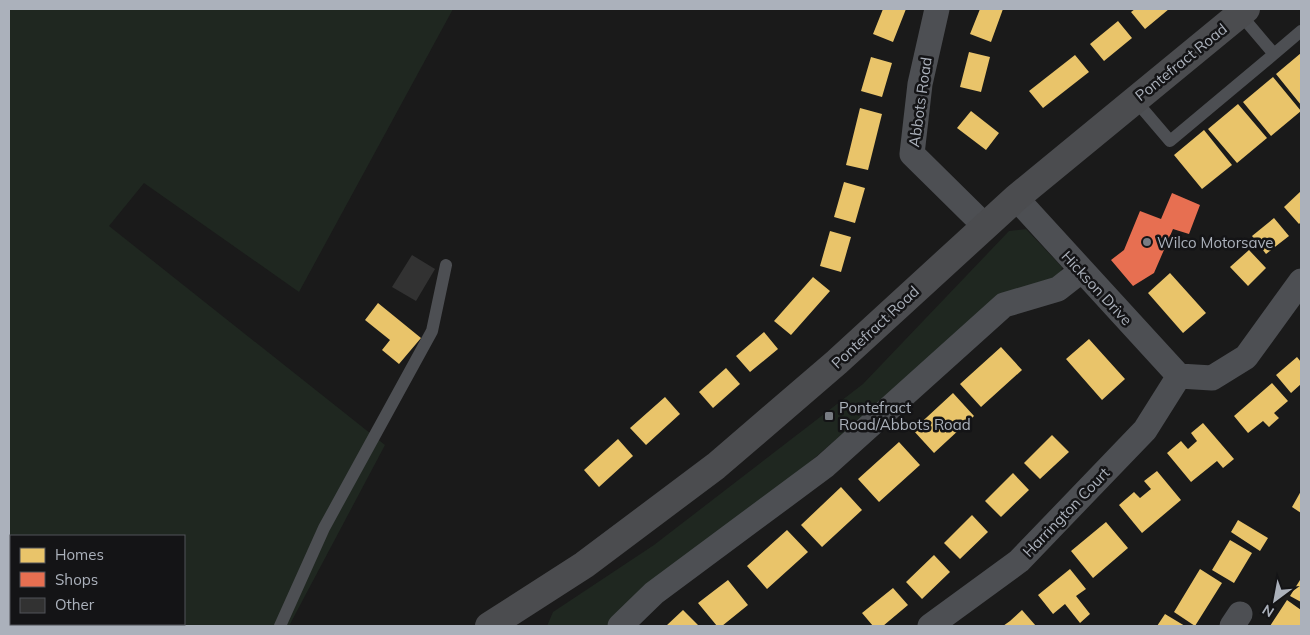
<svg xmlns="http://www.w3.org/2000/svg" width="1310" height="635" font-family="Mulish,sans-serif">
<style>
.green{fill:#1f2720;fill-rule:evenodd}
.homes{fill:#e9c46a}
.shops{fill:#e76f51}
.building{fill:#323232}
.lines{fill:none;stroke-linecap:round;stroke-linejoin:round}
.lane{stroke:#4d4f53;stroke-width:12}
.street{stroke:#4d4f53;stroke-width:25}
.highway{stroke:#4b4c4f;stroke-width:28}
.poi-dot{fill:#787c83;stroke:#141416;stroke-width:2}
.labels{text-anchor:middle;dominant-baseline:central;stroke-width:5;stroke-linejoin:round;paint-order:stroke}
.street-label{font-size:15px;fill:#abb1bb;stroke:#141416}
.poi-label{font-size:15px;fill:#abb1bb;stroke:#141416;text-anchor:start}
</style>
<rect width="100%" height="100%" fill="#1a1a1a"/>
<path class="green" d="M9 9H453L299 292 144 183 109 226 385 445 289 626H9ZM11 536H184V624H11Z
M1026 229 1062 267 1060 278 991 306 803 468 612 626H547L553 612 654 545 863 384 1009 231Z"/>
<path class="homes" d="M883 9H906L893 42 873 34Z
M980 9H1003L991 42 970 34Z
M1135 9H1169L1145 29 1131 12Z
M1118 21 1132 38 1104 61 1090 44Z
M969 52 990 57 981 92 960 87Z
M1301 53V105L1276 74Z
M1075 55 1089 72 1043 108 1029 91Z
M871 57 892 63 882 97 861 91Z
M1273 77 1301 111 1271 136 1243 102Z
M1238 104 1267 138 1237 163 1208 129Z
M860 108 882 114 868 170 846 165Z
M971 111 999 133 986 150 957 128Z
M1204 130 1232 165 1202 189 1174 155Z
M844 182 865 188 855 223 834 217Z
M1301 191V222L1299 224 1284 207Z
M1274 218 1289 236 1266 254 1252 236Z
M830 231 851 237 841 272 820 266Z
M1249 250 1266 268 1248 286 1230 267Z
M1170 273 1206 313 1183 333 1148 293Z
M813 277 830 291 791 335 774 321Z
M378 303 421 338 399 364 382 350 390 340 365 320Z
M764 332 778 349 750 372 736 356Z
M1089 339 1125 379 1102 400 1066 359Z
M1001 347 1022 370 981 407 960 384Z
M1297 357 1301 362V384L1291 393 1276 375Z
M726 368 740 384 713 408 699 392Z
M1272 383 1288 401 1274 413 1279 418 1269 427 1263 421 1248 433 1234 416Z
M953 393 974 416 934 453 913 430Z
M665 397 680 414 646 445 630 428Z
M1203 423 1234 459 1223 468 1217 461 1191 482 1167 453 1181 441 1188 449 1197 441 1191 433Z
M1052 435 1069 452 1040 479 1024 463Z
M618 439 633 456 599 487 584 470Z
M899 442 920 465 879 502 858 479Z
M1157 471 1181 500 1142 533 1119 505 1134 492 1140 498 1151 489 1144 481Z
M1013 473 1029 490 1001 517 985 501Z
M841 487 862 510 822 547 801 525Z
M1301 491V513L1292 507Z
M972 515 988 532 960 559 944 543Z
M1238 520 1268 538 1260 551 1231 532Z
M1106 522 1128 548 1093 578 1071 551Z
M787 530 808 552 767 589 747 566Z
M1230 540 1252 553 1234 583 1212 570Z
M934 555 950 572 922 599 906 582Z
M1070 569 1086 589 1076 596 1090 614 1080 623 1065 604 1053 614 1038 595Z
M1200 569 1222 583 1195 626 1174 612Z
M728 580 748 605 722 626H717L698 603Z
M1300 580 1301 581V602L1290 596Z
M893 588 908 605 883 626H873L862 613Z
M1287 600 1301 610V626H1270Z
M683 610 699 626H666Z
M1022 610 1036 626H1003L1010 621Z
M1165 614 1185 626H1157Z"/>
<path class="shops" d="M1172 193 1200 205 1189 234 1173 229 1154 273 1133 286 1111 260 1124 250 1140 211 1161 219Z"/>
<path class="building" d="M412 255 435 269 416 301 392 287Z"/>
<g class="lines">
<path class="lane" d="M1274 54 1301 31
M1135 100 1170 141 1274 54 1240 14
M280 626 324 528 432 331 446 265"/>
<path class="street" d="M937 9 920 84 912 154 985 226
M1016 198 1179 376
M1179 376 1212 378 1246 357 1301 281
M620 626 654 593 825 466 1004 305 1058 289 1081 271
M930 626 1019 561 1145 430 1179 376
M1232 626 1240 614"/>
<path class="highway" d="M489 626 584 565 716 466 837 362 1016 198 1246 9"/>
</g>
<g class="poi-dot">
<circle cx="1147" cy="242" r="5"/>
<rect x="824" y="411" width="10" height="10" rx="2.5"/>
</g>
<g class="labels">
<g class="street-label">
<text transform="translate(1181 62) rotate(-39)">Pontefract Road</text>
<text transform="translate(920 102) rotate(-82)">Abbots Road</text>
<text transform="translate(1097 288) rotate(47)">Hickson Drive</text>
<text transform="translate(875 327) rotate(-43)">Pontefract Road</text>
<text transform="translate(1066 512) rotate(-46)">Harrington Court</text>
</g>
<g class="poi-label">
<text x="1157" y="242">Wilco Motorsave</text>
<text x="839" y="407">Pontefract<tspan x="839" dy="17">Road/Abbots Road</tspan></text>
</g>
</g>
<rect width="1310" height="635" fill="none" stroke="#abb1bb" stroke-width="20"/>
<rect x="10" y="535" width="175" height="90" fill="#141416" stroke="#505358"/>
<rect x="20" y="548" width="25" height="15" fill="#e9c46a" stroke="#505358"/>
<text x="55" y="560" font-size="15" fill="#abb1bb">Homes</text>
<rect x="20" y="572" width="25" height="15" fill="#e76f51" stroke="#505358"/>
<text x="55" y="585" font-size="15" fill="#abb1bb">Shops</text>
<rect x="20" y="598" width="25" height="15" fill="#323232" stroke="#505358"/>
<text x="55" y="610" font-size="15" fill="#abb1bb">Other</text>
<g transform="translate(1275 600) rotate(212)" stroke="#141416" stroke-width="4" paint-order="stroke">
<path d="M0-4L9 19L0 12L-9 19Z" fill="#abb1bb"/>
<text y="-8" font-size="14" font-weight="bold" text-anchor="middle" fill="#abb1bb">N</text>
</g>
</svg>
